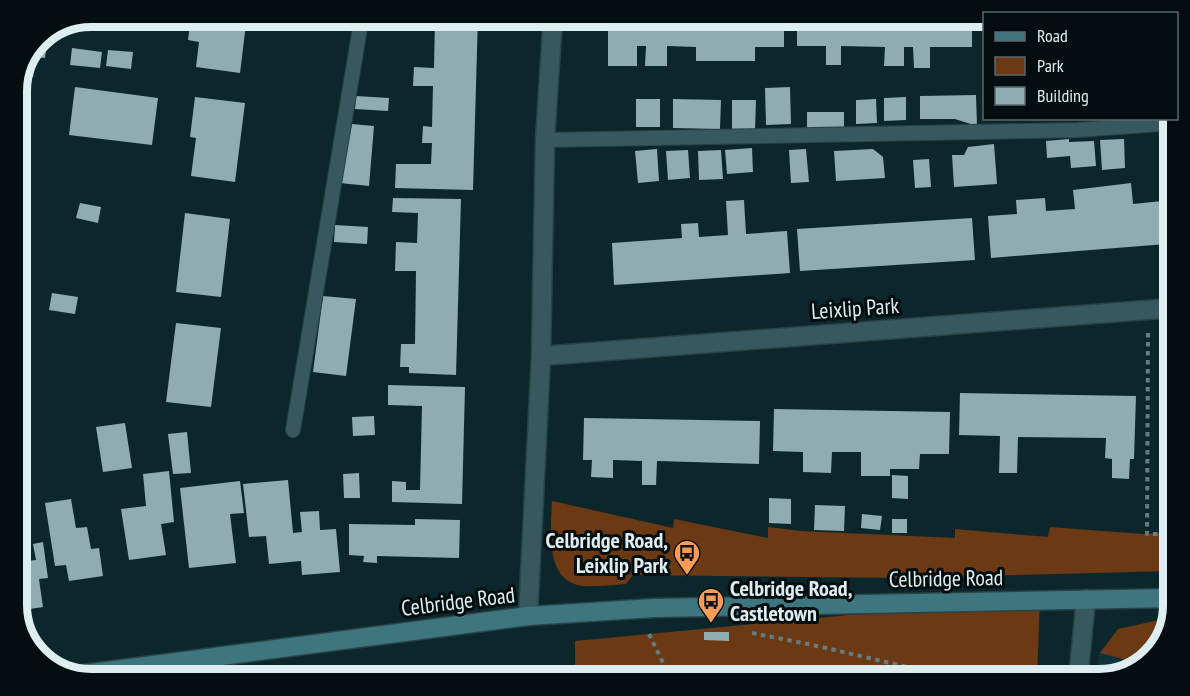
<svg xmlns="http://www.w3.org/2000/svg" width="1190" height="696" font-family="'PT Sans Narrow',sans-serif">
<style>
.built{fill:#0d343a}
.green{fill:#6b3913}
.building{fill:#8eacb1}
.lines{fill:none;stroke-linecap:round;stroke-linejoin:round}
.lane-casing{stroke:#294347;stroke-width:16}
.street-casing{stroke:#294347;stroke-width:21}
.secondary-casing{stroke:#294347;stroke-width:21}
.path{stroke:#677c80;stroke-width:4;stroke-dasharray:4.5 4.5;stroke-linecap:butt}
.lane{stroke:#36585e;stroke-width:14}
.street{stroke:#36585e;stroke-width:18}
.secondary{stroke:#3e767f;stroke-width:18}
.labels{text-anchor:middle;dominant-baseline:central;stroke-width:6;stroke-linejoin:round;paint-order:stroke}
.street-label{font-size:22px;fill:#deedf0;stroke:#040e10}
.poi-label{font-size:22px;font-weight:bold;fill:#deedf0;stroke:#040e10;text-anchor:end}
.rim{fill:none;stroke:#deedf0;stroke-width:8}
</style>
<rect width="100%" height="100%" fill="#0c272b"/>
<path class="built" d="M1100 653 1142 664 1136 670 1095 679Z"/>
<path class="green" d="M552 501 673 528 674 519 768 538V527L801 531 955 538V529L1048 537 1050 527 1143 534 1173 532V571L899 578 633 575 626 584C612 585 597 587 583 586 544 582 551 529 552 501Z
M1040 597 1037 679H575V641Z
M1164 619H1170L1163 642 1142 664 1100 653 1118 629Z"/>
<path class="building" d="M202 16H247L240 73 196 67 199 42 188 40 190 25 201 26Z
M435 16H478L473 190 395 188 396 164H431L432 143H422L423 126 432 127 433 86H413L414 67 434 68Z
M608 16H784V47H755V61H696V47L667 46V66H645L646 46H637V66H608Z
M797 16H972V47H930V68H914L913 47H904V66H884L885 47 841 46V65H826V46H797Z
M48 34 45 58 36 57 33 77 22 76 39 38Z
M72 48 102 52 100 68 70 65Z
M108 50 133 52 131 69 106 66Z
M75 87 158 98 152 145 69 135Z
M790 87 791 124 766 125 765 88Z
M976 95 977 126 955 119H920V96Z
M356 96 389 98 388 111 355 109Z
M195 97 245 103 235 182 191 176 196 138 190 137Z
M906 97V120L884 121V98Z
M636 99H660V127H636Z
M673 99 721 100 720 129 673 128Z
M876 99 877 123 856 124V100Z
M732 100H756L755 130H732Z
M807 112H844V131L807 130Z
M352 124 374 126 369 186 340 183Z
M1069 139V142L1094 141 1096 166 1071 168 1070 156 1047 158 1046 141Z
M1124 139 1125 168 1102 170 1100 140Z
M994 144 997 184 954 187 952 155H964L968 147Z
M752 148 753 172 727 174 725 150Z
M657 149 659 181 638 183 635 151Z
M806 149 809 182 791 183 789 150Z
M873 149 883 157 885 178 836 181 834 151Z
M688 150 690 178 668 180 666 151Z
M721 150 723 179 699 180 698 151Z
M929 159 931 187 915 188 913 160Z
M1131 183 1133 204 1162 201 1166 244 991 258 988 216 1017 214 1016 200 1045 198 1046 211 1075 209 1073 190Z
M393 198 461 199 456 375 409 373V367H400L401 344H415L416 271H395L396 242 417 243 418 213 392 212Z
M744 200 746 234 787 231 790 273 614 285 612 243 682 238 681 224 698 223 699 237 728 235 726 201Z
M80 203 101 207 98 223 76 218Z
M185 213 230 219 221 297 176 292Z
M972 218 975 260 800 271 797 229Z
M335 225 368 227 367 244 334 242Z
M52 293 78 297 75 314 49 310Z
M323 296 356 299 346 376 313 372Z
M176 323 221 328 211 407 166 402Z
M1160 379H1173V446H1168V421H1159Z
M388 385 465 387 462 504 392 502V481L406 482V490H420L422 406 388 405Z
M960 393 1136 396 1134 459H1130L1129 479 1112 478V459L1105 458 1106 438 1018 437 1017 473H999L1000 436 959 435Z
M774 409 950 412 949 454H920L919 469H890V476H861V452H832L831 473 803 472V452L773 451Z
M374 416 375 435 353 436 352 417Z
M584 418 760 421 759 464 657 461 656 485H642V461L613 460V478L591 477 592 460H583Z
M125 423 132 468 103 472 96 427Z
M187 432 191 473 173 474 168 434Z
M169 471 174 522 161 524 166 555 129 560 121 509 146 506 143 474Z
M359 473 360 498H344L343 474Z
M892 475 908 476V499L892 498Z
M288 480 293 533 302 532 300 512 319 511 320 530 336 529 340 572 302 575 301 561 269 564 266 536 249 537 243 484Z
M240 481 244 513 230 514 236 563 189 568 180 488Z
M769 498 791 499V524L769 523Z
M71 499 76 528 87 527 91 549 99 548 103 576 69 581 66 565 55 566 45 503Z
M815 505 845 506 844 531 814 530Z
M862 514 882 516 880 530 861 528Z
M415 519 460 520 459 558 377 556V563L363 562 364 556 349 555V524L415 525Z
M892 519H907V533H892Z
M43 542 48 578 39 579 43 607 17 611V562L36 560 33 544Z
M704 632H729V641L704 640Z"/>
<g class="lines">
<g class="lane-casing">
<path id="lane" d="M545 140 1078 130 1173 123
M293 430 362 16"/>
</g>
<g class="street-casing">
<path id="street" d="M541 356 1173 308
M528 616 541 356 545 140 553 16
M1078 679 1086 599"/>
</g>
<g class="secondary-casing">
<path id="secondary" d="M76 675 528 616 654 608 1173 598"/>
</g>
<path class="path" d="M1148 333 1147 534H1173
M752 633 813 645 959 679
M649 634 671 679"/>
<use href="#lane" class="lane"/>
<use href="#street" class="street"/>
<use href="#secondary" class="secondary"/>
</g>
<defs>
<g id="bus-pin" transform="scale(1.35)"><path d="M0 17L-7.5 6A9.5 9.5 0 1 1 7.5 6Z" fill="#fe9b58" stroke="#040e10"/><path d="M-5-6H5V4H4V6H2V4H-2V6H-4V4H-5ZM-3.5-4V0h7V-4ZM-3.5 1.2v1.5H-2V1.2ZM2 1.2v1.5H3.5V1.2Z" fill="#111"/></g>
</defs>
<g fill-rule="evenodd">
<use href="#bus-pin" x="687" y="553"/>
<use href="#bus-pin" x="711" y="601"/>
</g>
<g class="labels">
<g class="street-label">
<text transform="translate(855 308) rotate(-4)">Leixlip Park</text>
<text transform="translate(946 578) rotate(-1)">Celbridge Road</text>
<text transform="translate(458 601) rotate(-7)">Celbridge Road</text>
</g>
<g class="poi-label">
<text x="668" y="540">Celbridge Road,<tspan x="668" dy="25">Leixlip Park</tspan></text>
<text x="730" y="588" text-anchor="start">Celbridge Road,<tspan x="730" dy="25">Castletown</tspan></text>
</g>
</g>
<path d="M0 0H1190V696H0ZM91 27H1099A64 64 0 0 1 1163 91V605A64 64 0 0 1 1099 669H91A64 64 0 0 1 27 605V91A64 64 0 0 1 91 27Z" fill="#040e10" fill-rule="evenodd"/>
<path class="rim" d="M91 27H1099A64 64 0 0 1 1163 91V605A64 64 0 0 1 1099 669H91A64 64 0 0 1 27 605V91A64 64 0 0 1 91 27Z"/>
<rect x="983" y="12" width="195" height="108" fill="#040e10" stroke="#5b676a" stroke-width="1.5"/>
<rect x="995" y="32" width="30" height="9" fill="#3e767f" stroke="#5b676a" stroke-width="1.5"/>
<text x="1037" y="42" font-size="18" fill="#deedf0">Road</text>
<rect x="995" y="57" width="30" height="18" fill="#6b3913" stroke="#5b676a" stroke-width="1.5"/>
<text x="1037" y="72" font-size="18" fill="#deedf0">Park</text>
<rect x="995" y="87" width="30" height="18" fill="#8eacb1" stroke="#5b676a" stroke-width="1.5"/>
<text x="1037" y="102" font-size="18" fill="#deedf0">Building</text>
</svg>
